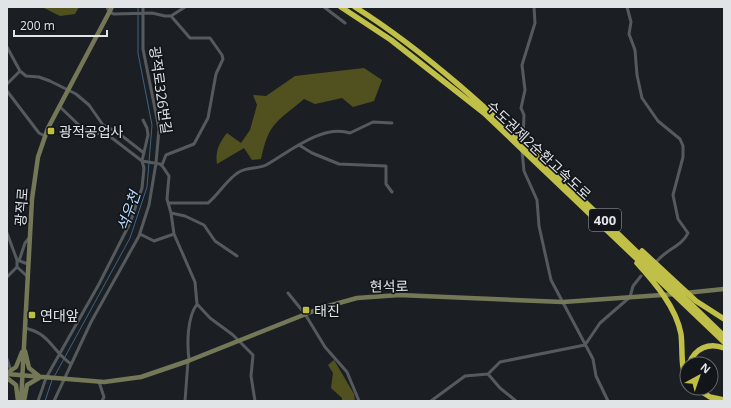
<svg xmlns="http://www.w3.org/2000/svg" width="731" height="408" font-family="'Open Sans','Noto Sans KR',sans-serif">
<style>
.forest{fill:#51511f}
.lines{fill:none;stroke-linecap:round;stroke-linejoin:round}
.stream{stroke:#3d6284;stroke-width:1}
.street{stroke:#555a5e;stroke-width:3}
.secondary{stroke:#757857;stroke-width:4.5}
.highway{stroke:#c0bf47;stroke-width:5.5}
.poi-dot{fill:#bfbe41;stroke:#12161a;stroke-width:1.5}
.labels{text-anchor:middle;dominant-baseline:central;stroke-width:3.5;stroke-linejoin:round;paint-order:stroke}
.shield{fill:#12161a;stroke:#a3a6aa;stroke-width:1}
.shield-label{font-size:13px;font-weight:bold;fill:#e1e4e7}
.street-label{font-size:14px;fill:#e1e4e7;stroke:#12161a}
.poi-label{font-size:14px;fill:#e1e4e7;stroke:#12161a;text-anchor:start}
.water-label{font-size:15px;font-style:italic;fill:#b8dbfd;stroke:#12161a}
</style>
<rect width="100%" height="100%" fill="#1b1f23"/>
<path class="forest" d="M42 7H79L75 14 60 16Z
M364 68 382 80 374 101 353 107 342 98 315 104 304 99C276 123 269 122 261 159L252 160 244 148 217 164C215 152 219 143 227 133L241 143 250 130 257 105 253 95 266 96 295 76Z
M334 360 354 394 355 401H342V398L331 388 333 373 328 365Z"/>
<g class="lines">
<path class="stream" d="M54 377 130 238 147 187 152 125 138 53V7
M45 401 52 380"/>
<path class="street" d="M107 7 109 12 114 14 152 13 165 16H171L190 38H210L222 55 223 59 216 74 208 118 194 144 166 155 162 165
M324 7 345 23
M627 7 631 22 629 34 635 50 637 75 642 98 658 121 680 139 683 146V157L673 195 678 219 688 233C683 245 666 250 657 261
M171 16 185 7
M7 47 20 71 26 76 39 77 50 81 76 94 89 105 103 125 117 132 144 153
M7 84 20 71
M7 91 39 133 45 136
M59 106 81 127 112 138 142 161 160 164 163 167 169 176 167 199 171 213 185 216 204 225 215 241 237 256
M523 141 524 115 521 108 525 90 522 65 535 23 534 7
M299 145 312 153 339 164 386 166V184L392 192
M522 151 524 171 537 200 539 226 551 280 593 359 596 376 608 401
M169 203H208C219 194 227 179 239 172 247 167 258 169 266 165 289 152 322 124 350 133L373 122 392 123
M171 213 174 234 195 282 197 304 210 318 233 335 253 355 251 376 255 401
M7 233 17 260 28 264
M140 234 154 241 174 234
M17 260V267L28 277
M19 261 25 243 29 238
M7 277 17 267
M288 293 305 314 325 347 347 372 359 401
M25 328C51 334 51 350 71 364
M7 359 11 371
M189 360C187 343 187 318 197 304
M488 374 500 388 516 401
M99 382 104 397 102 401
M38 401 46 378 99 284 130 223 142 188 144 168 142 161 148 135 147 128 143 120
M54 401 91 322 139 236 149 205 156 163 159 129 143 49V7
M185 401 188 361
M431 401 465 376 488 374 500 362 585 345 600 323 630 297 633 286 641 276"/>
<path class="secondary" d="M685 293 724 289
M25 351 29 368 39 376
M7 373 16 367 22 352
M7 374 104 382 141 377 188 361 321 308 357 298 399 295 563 302 676 294
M7 378 16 385 18 401
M21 401 32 199 38 157 48 128 112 7
M24 401 27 385 39 378"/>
<path class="highway" d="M341 7 391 40 484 113 724 342
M355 7C428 53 494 115 556 174 612 228 668 282 724 336
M642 251 696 301 724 319
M637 263C655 283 676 307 681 334 683 350 680 366 687 381
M689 364C695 348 709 342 724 348
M696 388 710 397 724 400"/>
</g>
<g class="poi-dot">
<rect x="47" y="127" width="8" height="8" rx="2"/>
<rect x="302" y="306" width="8" height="8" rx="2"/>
<rect x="28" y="311" width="8" height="8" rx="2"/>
</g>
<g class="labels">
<rect class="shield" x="589" y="209" width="32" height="22" rx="3"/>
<g class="shield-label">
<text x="605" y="220">400</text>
</g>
<g class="street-label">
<text transform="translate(161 90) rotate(82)">광적로326번길</text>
<text transform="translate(539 150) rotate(43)">수도권제2순환고속도로</text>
<text transform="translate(21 207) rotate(-86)">광적로</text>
<text transform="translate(389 286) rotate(-1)">현석로</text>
</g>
<g class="poi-label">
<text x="59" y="131">광적공업사</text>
<text x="314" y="310">태진</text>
<text x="40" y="315">연대앞</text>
</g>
<g class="water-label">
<text transform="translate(128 211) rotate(-71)">석우천</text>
</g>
</g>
<rect width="731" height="408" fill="none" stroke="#e1e4e7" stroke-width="16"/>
<g transform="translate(699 376) rotate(40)"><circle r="19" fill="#12161a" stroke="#65686c"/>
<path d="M0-3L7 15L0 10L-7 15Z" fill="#bfbe41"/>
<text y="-6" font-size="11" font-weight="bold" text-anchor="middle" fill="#e1e4e7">N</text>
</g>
<path d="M14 30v6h93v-6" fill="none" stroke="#e1e4e7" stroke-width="2"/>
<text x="20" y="30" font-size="12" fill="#e1e4e7" stroke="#12161a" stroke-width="3" paint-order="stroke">200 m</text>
</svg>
